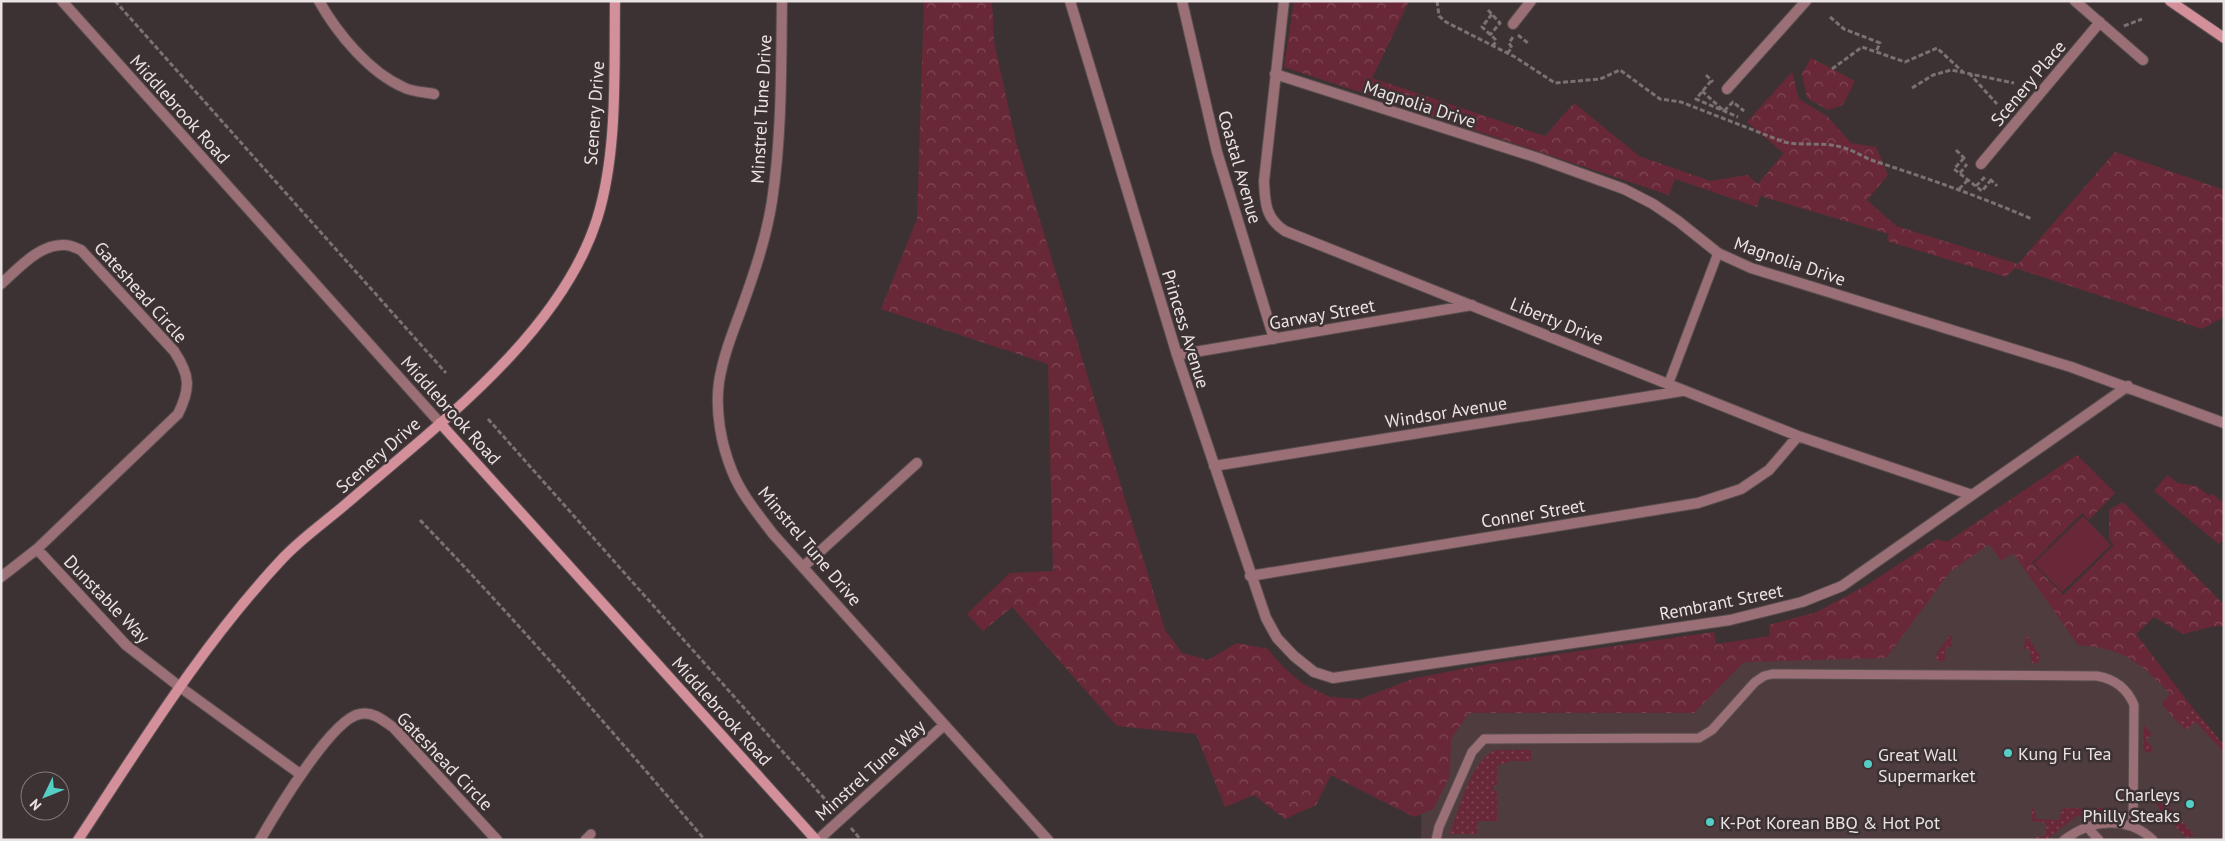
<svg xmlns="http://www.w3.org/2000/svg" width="2225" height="841" font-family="'PT Sans',sans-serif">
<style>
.built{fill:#4e3c3e}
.grass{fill:url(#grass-dots)}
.forest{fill:url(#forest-crowns)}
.pitch{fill:#692837}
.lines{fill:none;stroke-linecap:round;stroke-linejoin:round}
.lane-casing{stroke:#594e4f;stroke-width:11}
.street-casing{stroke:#594e4f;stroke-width:12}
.secondary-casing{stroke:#594e4f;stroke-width:12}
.path{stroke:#7b7172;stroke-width:3;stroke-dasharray:5 2.5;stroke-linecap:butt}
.lane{stroke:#9a6f76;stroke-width:9}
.street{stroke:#9a6f76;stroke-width:10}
.secondary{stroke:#d38f9a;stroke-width:10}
.poi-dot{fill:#55cec5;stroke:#3d3233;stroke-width:2}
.labels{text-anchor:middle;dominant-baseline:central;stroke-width:5;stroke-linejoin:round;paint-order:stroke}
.street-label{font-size:18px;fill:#eae3e4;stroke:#3d3233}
.poi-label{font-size:18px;fill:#eae3e4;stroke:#3d3233;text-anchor:start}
</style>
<defs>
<pattern id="grass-dots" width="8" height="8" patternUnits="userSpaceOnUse" patternTransform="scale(1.25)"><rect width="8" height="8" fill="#692837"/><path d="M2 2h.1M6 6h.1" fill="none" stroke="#7f4754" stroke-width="1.8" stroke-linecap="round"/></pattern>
<pattern id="forest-crowns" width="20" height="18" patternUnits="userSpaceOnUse" patternTransform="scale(1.25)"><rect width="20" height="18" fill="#692837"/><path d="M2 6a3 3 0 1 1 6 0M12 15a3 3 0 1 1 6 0" fill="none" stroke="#7f4754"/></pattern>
</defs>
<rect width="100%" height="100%" fill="#3d3233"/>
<path class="built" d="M1996 528 2074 637 2117 633 2224 751V840H1421L1423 692 1849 639Z"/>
<path class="grass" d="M2026 635 2040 655 2039 662 2036 664 2031 662 2030 649H2024Z
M1949 636H1952V647H1945V660L1940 662 1936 658 1937 653Z
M2192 707 2224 745V753L2196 722 2186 730 2176 721Z
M2144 725 2152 734 2146 740 2153 748 2151 753 2146 752 2143 748Z
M1497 750H1531V761H1509L1508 763 1497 765V785H1494V791H1497V821H1478L1477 834H1450C1459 811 1471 757 1497 750Z
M2160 796 2194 835 2188 838 2184 836 2154 802Z
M2032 808 2034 809 2036 819 2060 820 2061 810 2064 808H2106L2107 810 2077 816 2046 840H2032L2036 837 2046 836V823L2032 821 2031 810Z"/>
<path class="forest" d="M924 1H992L994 42 1016 142 1165 630 1182 653 1208 660 1237 643 1268 649 1282 666 1303 684 1330 697 1360 699 1415 678 1489 664 1714 632 1716 644 1770 636 1769 625 1817 612 1867 585 1937 539 1947 542 2077 455 2115 493 2089 520 2082 513 2032 563 2063 595 2114 545 2109 539V510L2123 502 2224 605V626H2215L2183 634 2154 617 2136 634 2192 707 2176 721 2162 704 2170 694C2140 662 2123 648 2078 645L2013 553 2001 561 1989 544 1950 572 1886 658 1744 662 1694 713H1469L1451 739 1450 776 1433 809 1414 817 1331 775 1316 805 1285 819 1254 795 1225 807 1196 734 1117 726 1012 607 983 631 967 614 1010 573 1053 571 1048 364 881 309 917 219Z
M1294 1H1409L1372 78 1545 136 1574 103 1639 156 1710 181 1747 175 1758 184 1784 153 1747 122 1792 72 1799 99 1827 116 1851 143 1876 147 1888 175 1867 200 1896 226 2018 264 2115 152 2224 190V317L2202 329 2015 268 2006 277 1887 241 1889 234 1760 196 1757 207 1675 179 1669 195 1284 67Z
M1811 58 1855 81 1843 105 1828 110 1807 98 1802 74Z
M2167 475 2178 483 2197 486 2209 496 2211 493 2224 503V539L2219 544 2154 491Z"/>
<path class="pitch" d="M2083 516 2111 545 2062 592 2034 563Z"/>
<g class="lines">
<g class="lane-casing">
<path id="lane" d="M1668 385 1718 253
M2087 827 2099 840
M585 840 591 834
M1436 840 1439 827 1472 752 1484 739 1699 738 1712 730 1755 682 1764 676 1772 674 2097 676C2115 679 2127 688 2134 705L2133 827
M2064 840C2091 819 2128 816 2153 840"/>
</g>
<g class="street-casing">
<path id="street" d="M62 1 440 423
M319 1C337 33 369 72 403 87 412 92 424 92 434 94
M782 1C781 68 782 135 772 201 766 239 754 274 741 310 732 334 723 357 719 382 715 411 721 444 732 471 741 494 758 514 773 534L1048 840
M1070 1 1177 355 1266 618 1277 638 1294 656 1314 672 1333 678 1730 620 1802 602 1842 586 2128 386
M1182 1 1217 152 1274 339
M1284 1 1264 181C1265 202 1265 218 1285 231L1798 436 1972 495
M2075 1 2143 60
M1513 24 1531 1
M1275 74 1538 158 1624 189 1653 204 1678 221 1718 253 1751 268 2071 367 2224 423
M1727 89 1806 1
M1981 164 2100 22
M1 284C18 269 40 243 65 245 70 245 76 248 81 250L174 351C190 375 191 388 178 414L37 549 1 577
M1177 355 1472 305
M1214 466 1682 391
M37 549 126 645 180 687 300 774
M803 567 917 463
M1250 576 1698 503 1741 489 1769 470 1798 436
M260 840C275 814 332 718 360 714 373 711 384 721 394 728L497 840
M818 840 944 725"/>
</g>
<g class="secondary-casing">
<path id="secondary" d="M2170 1 2224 38
M440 423 816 840
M78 840C142 743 203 643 283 558 302 538 325 522 346 504 436 426 560 335 597 219 618 153 614 70 615 1"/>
</g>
<path class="path" d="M115 1 446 373
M1437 1 1439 16 1446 22 1515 57 1555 83 1600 79 1620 70 1660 99 1681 102 1784 142C1803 146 1823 142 1841 147 1854 150 1864 158 1877 162 1930 179 1981 197 2032 219
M1488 10 1500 23 1490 35
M1830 17 1844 29 1880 43 1876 52
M2124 26 2142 19
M1518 35 1529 44
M1492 46 1496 42 1495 39 1482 27 1492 14
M1507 53 1512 48 1509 43 1513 37
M1832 69 1862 47 1905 62 1937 48 1963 72
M1969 73 1997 104
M1706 75 1713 82
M1711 81 1696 99 1738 117
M1912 88 1933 75 1951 70 2014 83
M1702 91 1724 111 1733 102 1744 111
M1956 150 1965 159
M1964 158 1954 169 1982 191 1991 180
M1960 173 1967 164
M1990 179 1997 186
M1976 186 1985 177
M1959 189 1968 180
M488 419 831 806
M420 520C519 623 612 731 705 840
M851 828 861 840"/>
<use href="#lane" class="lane"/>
<use href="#street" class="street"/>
<use href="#secondary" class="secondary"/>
</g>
<g class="poi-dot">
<circle cx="2008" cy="753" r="5"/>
<circle cx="1868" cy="764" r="5"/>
<circle cx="2190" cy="804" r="5"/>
<circle cx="1710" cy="822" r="5"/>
</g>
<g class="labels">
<g class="street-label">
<text transform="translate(2028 83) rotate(-50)">Scenery Place</text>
<text transform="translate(1420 104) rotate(18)">Magnolia Drive</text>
<text transform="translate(180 109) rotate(48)">Middlebrook Road</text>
<text transform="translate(761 109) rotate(-87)">Minstrel Tune Drive</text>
<text transform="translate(594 113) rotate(-86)">Scenery Drive</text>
<text transform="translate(1240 167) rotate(74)">Coastal Avenue</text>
<text transform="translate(1790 261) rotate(19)">Magnolia Drive</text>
<text transform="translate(141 292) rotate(48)">Gateshead Circle</text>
<text transform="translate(1322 314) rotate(-10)">Garway Street</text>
<text transform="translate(1557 321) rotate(22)">Liberty Drive</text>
<text transform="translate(1186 329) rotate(73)">Princess Avenue</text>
<text transform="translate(451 410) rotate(48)">Middlebrook Road</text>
<text transform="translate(1446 412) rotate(-9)">Windsor Avenue</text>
<text transform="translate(378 455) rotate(-41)">Scenery Drive</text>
<text transform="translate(1533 513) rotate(-9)">Conner Street</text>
<text transform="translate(810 546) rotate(50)">Minstrel Tune Drive</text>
<text transform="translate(107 599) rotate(46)">Dunstable Way</text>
<text transform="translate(1721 602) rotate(-11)">Rembrant Street</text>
<text transform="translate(722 711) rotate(48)">Middlebrook Road</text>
<text transform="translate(445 761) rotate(46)">Gateshead Circle</text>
<text transform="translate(870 770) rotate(-42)">Minstrel Tune Way</text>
</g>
<g class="poi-label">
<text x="2018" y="753">Kung Fu Tea</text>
<text x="1878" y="754">Great Wall<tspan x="1878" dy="21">Supermarket</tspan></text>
<text x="2180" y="794" text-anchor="end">Charleys<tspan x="2180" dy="21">Philly Steaks</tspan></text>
<text x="1720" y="822">K-Pot Korean BBQ &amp; Hot Pot</text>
</g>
</g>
<rect width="2225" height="841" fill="none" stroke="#eae3e4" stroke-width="5"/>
<g transform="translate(45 796) rotate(227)"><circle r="24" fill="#3d3233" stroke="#82797a"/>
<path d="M0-4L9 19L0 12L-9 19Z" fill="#55cec5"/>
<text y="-8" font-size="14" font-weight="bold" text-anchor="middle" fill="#eae3e4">N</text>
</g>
</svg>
